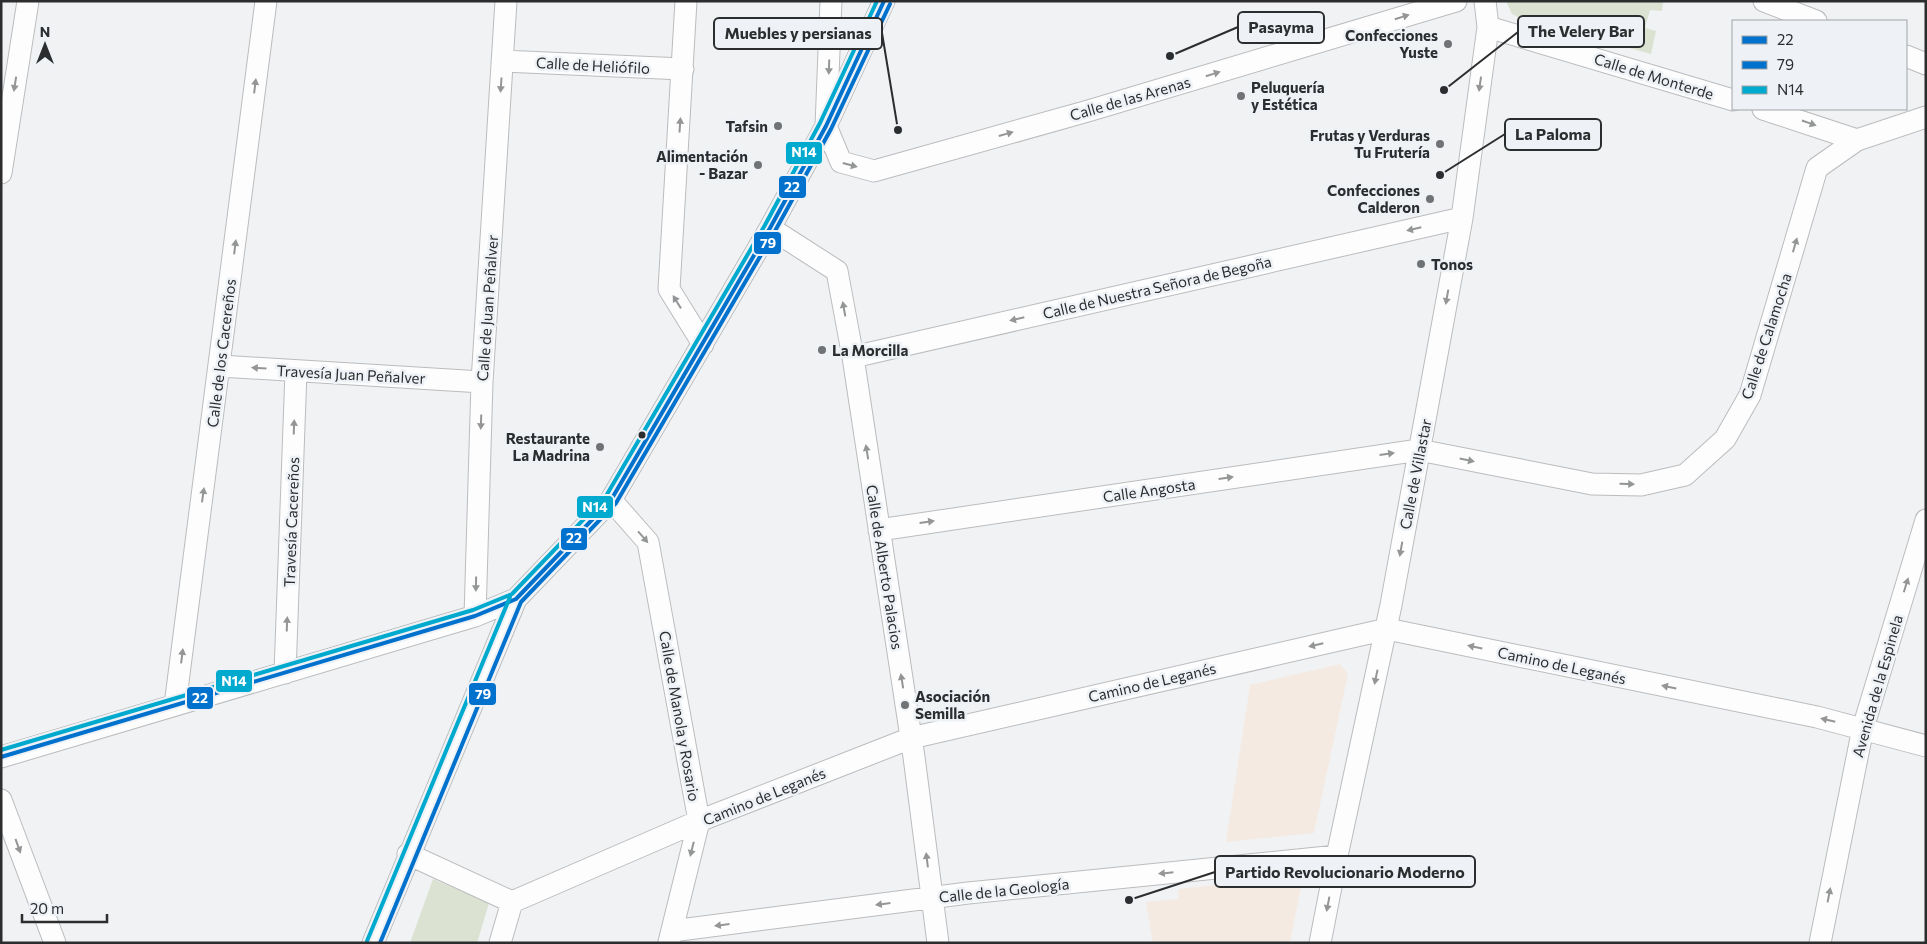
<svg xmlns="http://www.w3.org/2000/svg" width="1927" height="944" font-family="Commissioner,sans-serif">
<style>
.education{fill:#f4eae2}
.green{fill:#dbe2d1}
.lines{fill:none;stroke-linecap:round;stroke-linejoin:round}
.street-casing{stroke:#bbbcbe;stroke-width:23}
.street{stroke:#fdfdfd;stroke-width:21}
.bus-1-casing{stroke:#eef2f6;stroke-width:8}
.bus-2-casing{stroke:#eef2f6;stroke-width:8}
.bus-3-casing{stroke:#eef2f6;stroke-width:8}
.bus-1{stroke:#0072ce;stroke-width:4}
.bus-2{stroke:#0072ce;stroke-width:4}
.bus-3{stroke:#00a9ce;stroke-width:4}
.oneway{fill:#949596}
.poi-dot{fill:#717274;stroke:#eef2f6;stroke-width:2}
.bus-dot{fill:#2c2d2f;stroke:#eef2f6;stroke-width:2}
.labels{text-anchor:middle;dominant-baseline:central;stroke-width:5;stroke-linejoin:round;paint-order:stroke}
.poi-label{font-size:15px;font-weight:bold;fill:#2c2d2f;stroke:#eef2f6;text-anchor:end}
.street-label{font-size:15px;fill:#2c2d2f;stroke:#eef2f6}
.leader{fill:none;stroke:#2c2d2f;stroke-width:2}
.callout-dot{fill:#2c2d2f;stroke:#eef2f6;stroke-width:2}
.callout{fill:#eef2f6;stroke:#2c2d2f;stroke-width:2}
.callout-label{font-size:16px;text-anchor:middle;font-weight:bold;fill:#2c2d2f}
.line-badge{stroke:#eef2f6;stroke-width:2}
.badge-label{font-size:14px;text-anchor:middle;font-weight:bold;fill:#fff}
</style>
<rect width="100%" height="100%" fill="#f0f2f4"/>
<path class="education" d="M1340 664 1348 674 1314 833 1226 842 1250 685Z
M1293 877 1292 887 1301 886 1290 943H1153L1146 902 1179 899 1178 889Z"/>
<path class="green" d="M1506 1H1663L1662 11 1650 10 1645 28 1656 31 1651 54 1520 18 1512 14Z
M433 879 489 903 477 943H410Z"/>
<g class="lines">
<g class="street-casing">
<path id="street" d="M686 1 669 289 703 344
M831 1 826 126 841 162 874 171 1088 111 1456 1
M1764 1 1816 21
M1488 27 1733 100
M1906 56 1926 64
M502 61 683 69
M1763 109 1857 140 1926 117
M1 173 28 1
M770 228 837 271 853 357 914 757 938 943
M853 357 1462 218
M220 366 482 382
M611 500 648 542 699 821 669 942
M879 530 1419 450 1592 484 1641 485 1685 475 1725 439 1750 395 1817 168 1857 140
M475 616 482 382 506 1
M285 673 296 371
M175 705 266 1
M1 757 475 616 516 599 611 500 770 228 826 126 884 1
M1 800 55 943
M408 854 512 902 699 821 911 738 1387 629 1817 717 1926 746
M672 931 968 893 1337 856
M373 943 516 599
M500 943 512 902
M1320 943 1337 856 1391 605 1462 218 1488 27 1485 1
M1820 943 1863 728 1926 520"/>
</g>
<use href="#street" class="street"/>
<g class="bus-1-casing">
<path id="bus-1" d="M1 757 475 616 516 599 611 500 770 228 826 126 884 1"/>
</g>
<g class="bus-2-casing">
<path id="bus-2" d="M380 943 521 602 616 503 775 231 831 129 890 4"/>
</g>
<g class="bus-3-casing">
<path id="bus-3" d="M1 750 473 610 512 594 606 496 765 225 820 123 877 1
M367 941 510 597"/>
</g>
<use href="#bus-1" class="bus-1"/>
<use href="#bus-2" class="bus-2"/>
<use href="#bus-3" class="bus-3"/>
</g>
<defs><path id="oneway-solid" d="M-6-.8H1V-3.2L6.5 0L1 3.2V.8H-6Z" transform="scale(1.25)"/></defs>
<g class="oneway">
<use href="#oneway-solid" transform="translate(1402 17) rotate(-17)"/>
<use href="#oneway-solid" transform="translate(829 67) rotate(92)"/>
<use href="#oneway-solid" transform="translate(1213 74) rotate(-17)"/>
<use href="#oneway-solid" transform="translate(15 84) rotate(99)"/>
<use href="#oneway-solid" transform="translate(1480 84) rotate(98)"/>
<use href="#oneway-solid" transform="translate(501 85) rotate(94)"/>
<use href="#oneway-solid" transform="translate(255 86) rotate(-83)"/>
<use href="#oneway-solid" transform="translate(1809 123) rotate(19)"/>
<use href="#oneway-solid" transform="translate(680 125) rotate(-86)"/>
<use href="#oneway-solid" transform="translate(1006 134) rotate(-16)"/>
<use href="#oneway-solid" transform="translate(850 165) rotate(15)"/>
<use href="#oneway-solid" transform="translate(1414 229) rotate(167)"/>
<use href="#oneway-solid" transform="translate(1795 245) rotate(-74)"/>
<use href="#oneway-solid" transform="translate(235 247) rotate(-83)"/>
<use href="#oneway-solid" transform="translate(1447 297) rotate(100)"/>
<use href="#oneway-solid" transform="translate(677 302) rotate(-122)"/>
<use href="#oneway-solid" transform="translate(844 309) rotate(-100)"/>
<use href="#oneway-solid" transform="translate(1017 319) rotate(167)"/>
<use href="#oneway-solid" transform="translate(259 368) rotate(-177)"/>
<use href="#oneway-solid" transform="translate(481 422) rotate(92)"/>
<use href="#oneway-solid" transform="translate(294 427) rotate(-88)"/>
<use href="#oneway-solid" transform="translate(867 452) rotate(-99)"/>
<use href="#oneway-solid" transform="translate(1387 454) rotate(-8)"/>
<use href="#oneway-solid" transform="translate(1467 460) rotate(12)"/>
<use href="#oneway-solid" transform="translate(1226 478) rotate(-8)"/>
<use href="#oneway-solid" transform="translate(1627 484) rotate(1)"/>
<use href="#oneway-solid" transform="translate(203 495) rotate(-82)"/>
<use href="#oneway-solid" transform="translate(927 522) rotate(-8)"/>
<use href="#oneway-solid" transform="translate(643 537) rotate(49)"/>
<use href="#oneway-solid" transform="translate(1401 549) rotate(100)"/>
<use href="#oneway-solid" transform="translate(476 584) rotate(91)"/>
<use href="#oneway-solid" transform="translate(1906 585) rotate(-73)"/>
<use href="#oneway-solid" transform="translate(287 624) rotate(-88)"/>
<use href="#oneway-solid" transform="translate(1316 645) rotate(167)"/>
<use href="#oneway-solid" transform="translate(1475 647) rotate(-168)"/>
<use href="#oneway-solid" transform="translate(182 656) rotate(-83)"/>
<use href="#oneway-solid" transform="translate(1376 677) rotate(102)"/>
<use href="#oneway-solid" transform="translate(902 681) rotate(-99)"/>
<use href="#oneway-solid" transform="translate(1669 687) rotate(-168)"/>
<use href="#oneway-solid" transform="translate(1828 720) rotate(-167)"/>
<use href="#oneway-solid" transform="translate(18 846) rotate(70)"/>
<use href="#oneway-solid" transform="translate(692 849) rotate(104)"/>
<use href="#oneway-solid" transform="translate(927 860) rotate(-97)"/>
<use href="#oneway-solid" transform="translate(1166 873) rotate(174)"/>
<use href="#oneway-solid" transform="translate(1829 895) rotate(-79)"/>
<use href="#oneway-solid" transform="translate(883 904) rotate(173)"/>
<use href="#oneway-solid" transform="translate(1328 904) rotate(101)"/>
<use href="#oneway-solid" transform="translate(722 925) rotate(173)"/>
</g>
<g class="poi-dot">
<circle cx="1448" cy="44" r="5"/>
<circle cx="1241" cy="96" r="5"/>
<circle cx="778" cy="126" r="5"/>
<circle cx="1440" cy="144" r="5"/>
<circle cx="758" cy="165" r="5"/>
<circle cx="1430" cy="199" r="5"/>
<circle cx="1421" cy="264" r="5"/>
<circle cx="822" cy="350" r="5"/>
<circle cx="600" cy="447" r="5"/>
<circle cx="905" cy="705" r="5"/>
</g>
<circle class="bus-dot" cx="642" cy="435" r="4.5"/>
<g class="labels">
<g class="poi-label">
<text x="1438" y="35">Confecciones<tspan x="1438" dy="17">Yuste</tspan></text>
<text x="1251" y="87" text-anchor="start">Peluquería<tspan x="1251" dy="17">y Estética</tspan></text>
<text x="768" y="126">Tafsin</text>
<text x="1430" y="135">Frutas y Verduras<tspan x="1430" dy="17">Tu Frutería</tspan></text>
<text x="748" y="156">Alimentación<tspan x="748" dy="17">- Bazar</tspan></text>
<text x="1420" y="190">Confecciones<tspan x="1420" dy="17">Calderon</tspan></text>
<text x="1431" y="264" text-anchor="start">Tonos</text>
<text x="832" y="350" text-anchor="start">La Morcilla</text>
<text x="590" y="438">Restaurante<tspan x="590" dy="17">La Madrina</tspan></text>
<text x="915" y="696" text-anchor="start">Asociación<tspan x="915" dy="17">Semilla</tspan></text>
</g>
<g class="street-label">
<text transform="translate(593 65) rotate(3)">Calle de Heliófilo</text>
<text transform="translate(1654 76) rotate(17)">Calle de Monterde</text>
<text transform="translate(1130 98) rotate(-16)">Calle de las Arenas</text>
<text transform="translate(1157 287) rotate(-13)">Calle de Nuestra Señora de Begoña</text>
<text transform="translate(487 308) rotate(-86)">Calle de Juan Peñalver</text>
<text transform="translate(1766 336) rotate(-72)">Calle de Calamocha</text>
<text transform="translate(221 353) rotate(-83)">Calle de los Cacereños</text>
<text transform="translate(351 374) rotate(3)">Travesía Juan Peñalver</text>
<text transform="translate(1415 474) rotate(-79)">Calle de Villastar</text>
<text transform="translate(1149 490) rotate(-8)">Calle Angosta</text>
<text transform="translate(291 522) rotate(-88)">Travesía Cacereños</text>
<text transform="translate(885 567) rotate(81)">Calle de Alberto Palacios</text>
<text transform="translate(1562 665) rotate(12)">Camino de Leganés</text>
<text transform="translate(1152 682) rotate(-13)">Camino de Leganés</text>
<text transform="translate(1877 686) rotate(-74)">Avenida de la Espinela</text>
<text transform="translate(680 716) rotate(80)">Calle de Manola y Rosario</text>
<text transform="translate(764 796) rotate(-22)">Camino de Leganés</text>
<text transform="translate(1004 890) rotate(-6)">Calle de la Geología</text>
</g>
</g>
<path class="leader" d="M1170 56L1238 27M1444 90L1518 32M898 130L882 33M1440 175L1505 134M1129 900L1215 872"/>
<g class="callout-dot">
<circle cx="1170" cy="56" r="5"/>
<circle cx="1444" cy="90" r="5"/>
<circle cx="898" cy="130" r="5"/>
<circle cx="1440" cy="175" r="5"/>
<circle cx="1129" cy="900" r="5"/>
</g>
<g class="callout">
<rect x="1238" y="12" width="86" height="31" rx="5"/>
<rect x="1518" y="16" width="126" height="31" rx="5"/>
<rect x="714" y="18" width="168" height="31" rx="5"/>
<rect x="1505" y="119" width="96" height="31" rx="5"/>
<rect x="1215" y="856" width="260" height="31" rx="5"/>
</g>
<g class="callout-label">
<text x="1281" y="33">Pasayma</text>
<text x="1581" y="37">The Velery Bar</text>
<text x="798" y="39">Muebles y persianas</text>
<text x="1553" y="140">La Paloma</text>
<text x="1345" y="878">Partido Revolucionario Moderno</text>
</g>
<g class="line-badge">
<rect x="785" y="141" width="38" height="24" rx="5" fill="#00a9ce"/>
<rect x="778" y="175" width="29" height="24" rx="5" fill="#0072ce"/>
<rect x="753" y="231" width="29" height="24" rx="5" fill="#0072ce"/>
<rect x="576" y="495" width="38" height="24" rx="5" fill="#00a9ce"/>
<rect x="560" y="527" width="28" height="24" rx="5" fill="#0072ce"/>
<rect x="215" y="669" width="38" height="24" rx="5" fill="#00a9ce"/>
<rect x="468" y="682" width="29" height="24" rx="5" fill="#0072ce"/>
<rect x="186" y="686" width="28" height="24" rx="5" fill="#0072ce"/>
</g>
<g class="badge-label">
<text x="804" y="157">N14</text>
<text x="792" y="192">22</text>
<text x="768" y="248">79</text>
<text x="595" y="512">N14</text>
<text x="574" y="543">22</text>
<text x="234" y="686">N14</text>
<text x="483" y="699">79</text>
<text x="200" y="703">22</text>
</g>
<rect width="1927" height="944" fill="none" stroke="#2c2d2f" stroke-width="5"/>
<rect x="1732" y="20" width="175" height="90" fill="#eef2f6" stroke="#a0a3a6"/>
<rect x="1742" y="36" width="25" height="8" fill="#0072ce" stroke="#a0a3a6"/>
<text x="1777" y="45" font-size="15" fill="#2c2d2f">22</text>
<rect x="1742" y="61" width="25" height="8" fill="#0072ce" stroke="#a0a3a6"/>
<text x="1777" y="70" font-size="15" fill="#2c2d2f">79</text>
<rect x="1742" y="86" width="25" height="8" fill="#00a9ce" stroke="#a0a3a6"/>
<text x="1777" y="95" font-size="15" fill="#2c2d2f">N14</text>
<g transform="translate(45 45)" stroke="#eef2f6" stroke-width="4" paint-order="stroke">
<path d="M0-4L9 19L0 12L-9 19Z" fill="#2c2d2f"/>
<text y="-8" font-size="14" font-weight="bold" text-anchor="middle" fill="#2c2d2f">N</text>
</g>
<path d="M22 914v8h85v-8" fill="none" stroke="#2c2d2f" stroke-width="2.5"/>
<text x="30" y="914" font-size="15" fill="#2c2d2f" stroke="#eef2f6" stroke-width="4" paint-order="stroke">20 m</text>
</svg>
